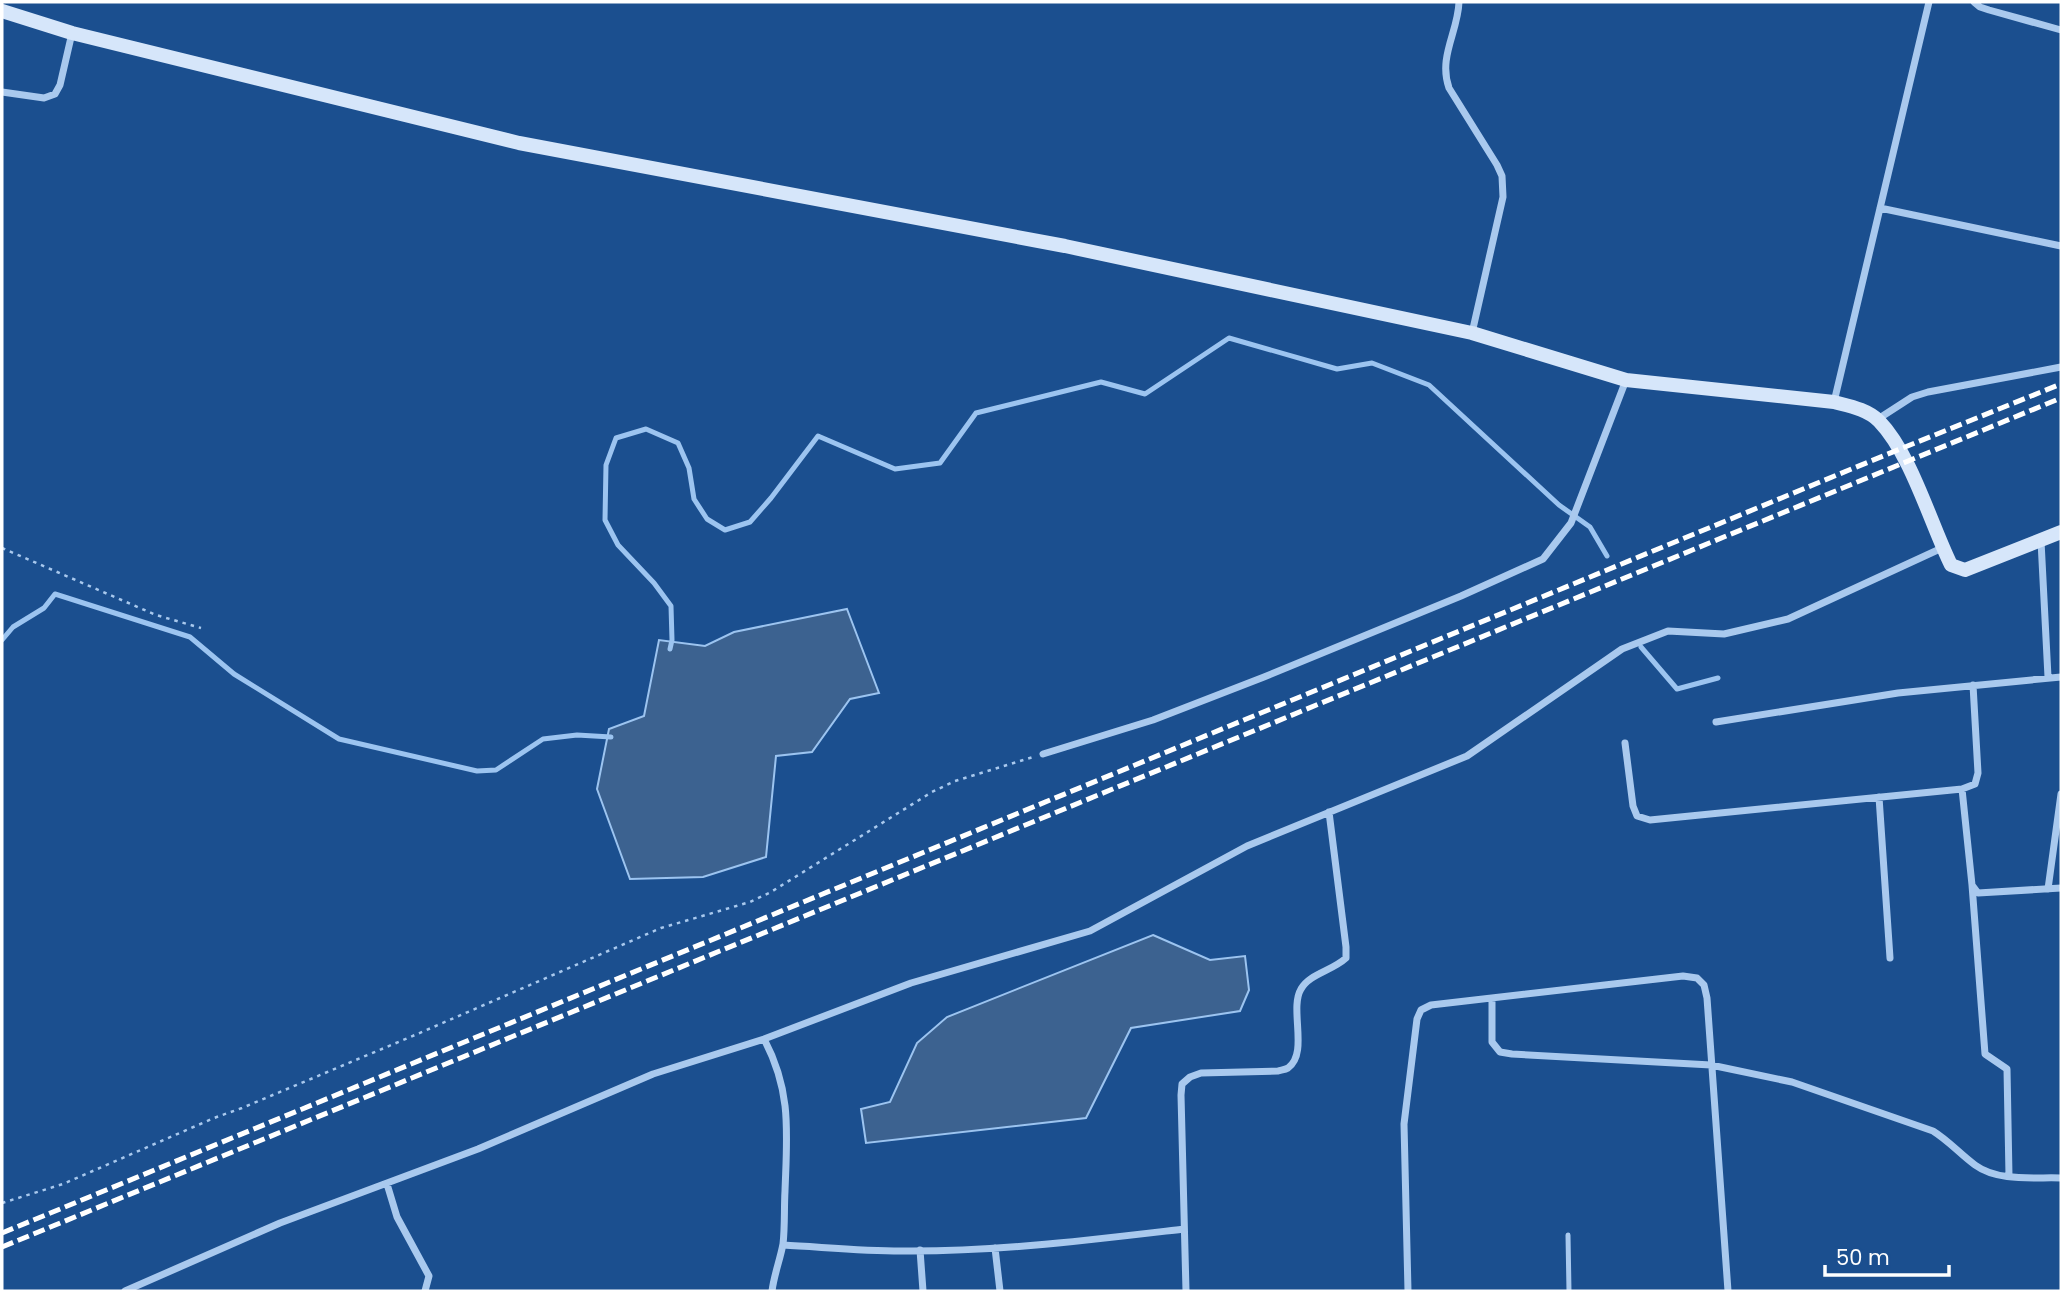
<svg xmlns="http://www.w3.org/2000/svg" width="2063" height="1293" font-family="Poppins,sans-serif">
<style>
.water{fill:#3c6290;stroke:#9cc4f0;stroke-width:2}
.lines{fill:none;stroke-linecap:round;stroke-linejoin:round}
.stream{stroke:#9cc4f0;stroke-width:5}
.path{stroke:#a9c9ee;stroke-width:2.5;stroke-dasharray:3.5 5;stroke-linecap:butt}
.lane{stroke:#a9c9ee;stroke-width:5}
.street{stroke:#a9c9ee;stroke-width:7}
.secondary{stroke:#d6e6fa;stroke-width:14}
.rail{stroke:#fff;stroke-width:5;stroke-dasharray:12 5;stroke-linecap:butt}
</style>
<rect width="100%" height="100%" fill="#1b4f8f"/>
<path class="water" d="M847 609 879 693 850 699 812 752 776 756 766 857 703 877 630 879 597 789 609 729 644 716 659 640 705 646 734 632Z
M1153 935 1210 960 1245 956 1249 990 1240 1011 1131 1028 1086 1118 866 1143 861 1109 890 1102 917 1043 947 1017Z"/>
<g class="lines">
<path class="stream" d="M2 640 13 627 44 608 55 594 190 637 234 674 339 739 477 771 496 770 543 739 577 735 611 737
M1641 647 1677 689 1718 678
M670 649 672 640 671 606 654 583 618 545 605 520 606 465 616 438 646 429 678 443 689 468 694 499 707 519 725 530 750 522 771 498 818 436 895 469 940 463 976 413 1101 382 1145 394 1229 338 1337 369 1372 363 1429 385 1559 505 1590 527 1607 556"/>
<path class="path" d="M2 548 156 615 201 628
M2 1203 63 1184 214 1118 242 1108 415 1035 661 928 750 902 771 892 932 792 955 781 1033 757"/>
<path class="lane" d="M1568 1235 1569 1291"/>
<path class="street" d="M1459 2C1458 32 1438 57 1449 88L1497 165 1502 176 1503 197 1472 333
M1974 2 1980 7 1989 10 2061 30
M2 92 44 98 55 94 60 85 72 33
M1880 208 2061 246
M1834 402 1929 2
M1878 419 1912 397 1928 392 2061 367
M2041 541 2048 677
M1716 722 1898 693 2061 677
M1625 743 1633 806 1637 816 1650 820 1962 789 1975 784 1978 773 1973 685
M1043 754 1153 720 1264 677 1461 596 1543 559 1571 523 1626 380
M1962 789 1972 885 1978 893 2061 888
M1879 797 1890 958
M1972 885 1985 1054 2007 1069 2009 1176
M2048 889 2061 794
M1492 998V1042L1500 1052 1512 1054 1711 1065 1792 1082 1933 1131C1949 1141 1960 1154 1975 1165 1998 1182 2035 1177 2061 1178
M764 1039C792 1092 787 1133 785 1191 784 1208 785 1227 783 1244 780 1260 774 1275 772 1291
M387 1184 397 1217 429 1276 425 1291
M783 1245C822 1247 861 1251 901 1251 995 1252 1090 1240 1184 1229
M995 1248 1000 1291
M920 1250 923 1291
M125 1291 280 1223 478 1149 653 1074 764 1039 911 983 1090 931 1247 846 1467 756 1622 649 1668 631 1724 634 1788 619 1942 548
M1186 1291 1181 1095 1182 1084 1190 1077 1201 1073 1278 1071C1281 1070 1285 1070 1288 1068 1309 1053 1289 1009 1301 989 1309 974 1332 971 1346 958V947L1329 812
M1408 1291 1404 1124 1417 1019 1421 1010 1431 1005 1683 976 1697 978 1704 985 1707 998 1728 1291"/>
<path class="secondary" d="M2 11 72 33 519 143 1065 246 1472 333 1626 380 1834 402C1849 406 1867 409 1879 421 1911 454 1930 522 1951 565L1965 570 2061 532"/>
<path class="rail" d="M2 1233 1900 449 2061 384
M2 1247 2061 398"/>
</g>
<rect width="2063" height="1293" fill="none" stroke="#ffffff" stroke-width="7"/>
<path d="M1825 1265v10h124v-10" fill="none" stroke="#ffffff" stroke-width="3.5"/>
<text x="1836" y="1265" font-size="21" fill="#ffffff" stroke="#1b4f8f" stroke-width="5" paint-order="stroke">50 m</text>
</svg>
